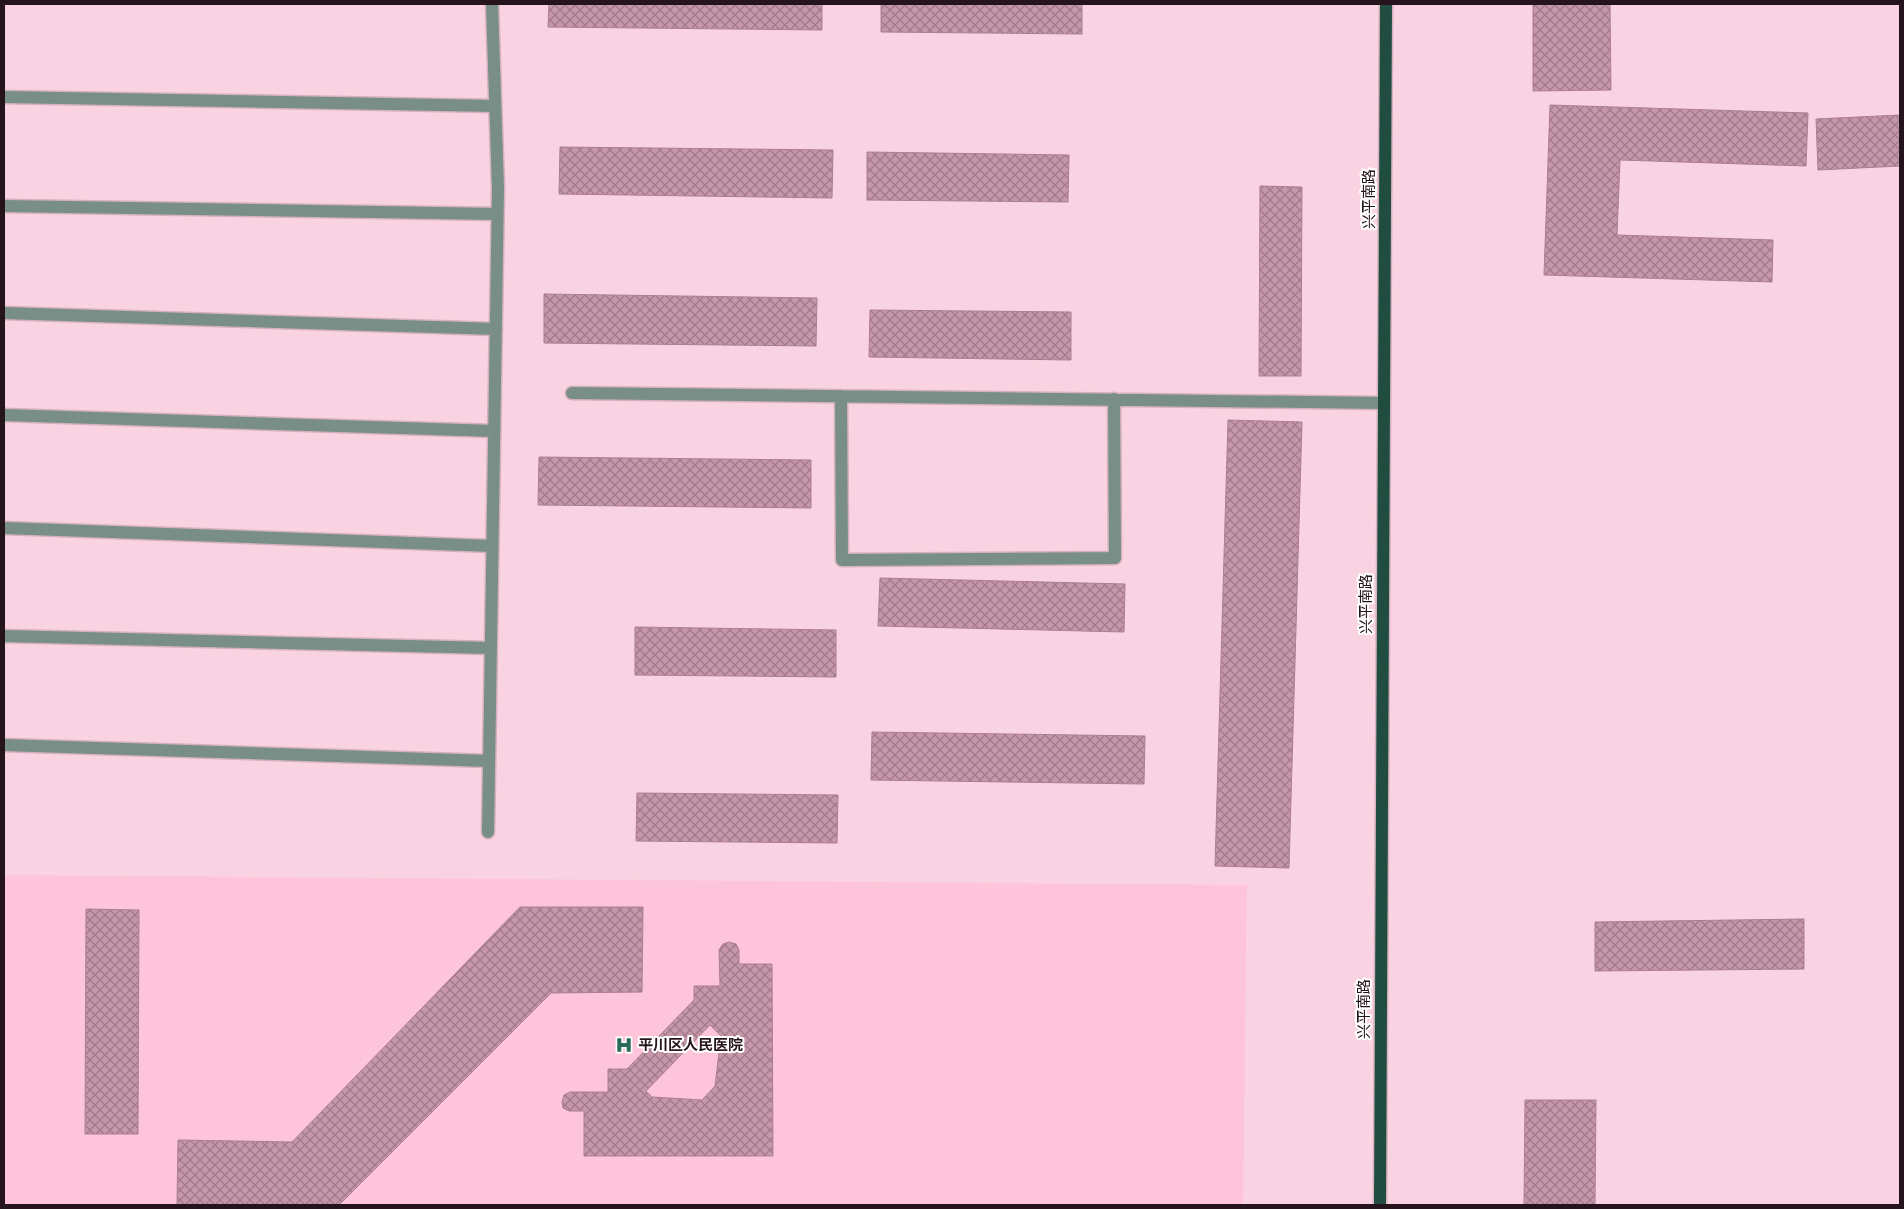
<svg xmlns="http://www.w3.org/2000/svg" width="1904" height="1209" font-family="'Alegreya Sans','Noto Sans SC',sans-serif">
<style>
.built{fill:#fdc4da}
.building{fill:url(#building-cross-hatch);stroke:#ab7e90;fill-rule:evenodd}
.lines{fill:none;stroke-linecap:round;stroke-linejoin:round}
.minor-casing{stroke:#d4b1be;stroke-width:15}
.major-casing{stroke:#d4b1be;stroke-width:15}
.minor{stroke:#788e87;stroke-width:12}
.major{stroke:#214c40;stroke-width:12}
.labels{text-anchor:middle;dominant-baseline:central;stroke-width:4;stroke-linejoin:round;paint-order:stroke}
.street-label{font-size:15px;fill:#25141b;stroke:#fff}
.poi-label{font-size:15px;font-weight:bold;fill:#25141b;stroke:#fff;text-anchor:start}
</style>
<defs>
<pattern id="building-cross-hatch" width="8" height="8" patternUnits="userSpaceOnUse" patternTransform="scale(1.25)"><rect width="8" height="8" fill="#c697aa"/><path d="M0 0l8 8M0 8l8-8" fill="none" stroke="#a17a8a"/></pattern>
</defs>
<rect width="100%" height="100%" fill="#fad3e2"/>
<path class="built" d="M4 875 1247 885 1243 1205H4Z"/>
<path class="building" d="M549 4H822V30L548 27Z
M881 4H1082V34L881 32Z
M1533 4H1610L1611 90 1533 91Z
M1550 105 1808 113 1806 166 1620 160 1617 235 1773 240 1772 282 1544 275Z
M1900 115V166L1818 170 1816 119Z
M560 147 833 150 832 198 559 194Z
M867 152 1069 155 1068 202 867 200Z
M1260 186 1302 187 1301 376H1259Z
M544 294 817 298 816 346 544 343Z
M870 310 1071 312V360L869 357Z
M1228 420 1302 422 1289 868 1215 866Z
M539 457 811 460V508L538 505Z
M880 578 1125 584 1124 632 878 626Z
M635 627 836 630V677L635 675Z
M872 732 1145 736 1144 784 871 780Z
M637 793 838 795 837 843 636 841Z
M520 907H643L642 992 551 993 339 1205H177L178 1140 292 1142Z
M86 909 139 910 138 1134H85Z
M1804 919V969L1595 971V922Z
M729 942 736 944 739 950V964H772L773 1156H584V1111H569L563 1108 562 1102 564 1095 570 1092H608V1069H627L694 1000V986H720L719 950 723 944ZM710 1025 721 1036 715 1086 702 1100 652 1097 646 1091Z
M1525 1100H1596L1595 1205H1524Z"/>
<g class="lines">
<g class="minor-casing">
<path id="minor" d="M4 97 495 106
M4 206 497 214
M4 313 496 329
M572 393 1383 403
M841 396 842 560 1115 558 1114 399
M4 415 494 431
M4 528 492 546
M4 636 490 648
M4 745 489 761
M488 832 498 189 492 4"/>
</g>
<g class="major-casing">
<path id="major" d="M1380 1205 1386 4"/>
</g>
<use href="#minor" class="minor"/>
<use href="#major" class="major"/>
</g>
<defs>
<g id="hospital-bare" transform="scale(1.35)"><path d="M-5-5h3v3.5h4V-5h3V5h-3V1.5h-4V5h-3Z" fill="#2a6b5a" stroke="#fff" stroke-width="2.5" paint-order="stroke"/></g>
</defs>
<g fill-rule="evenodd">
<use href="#hospital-bare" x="624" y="1045"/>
</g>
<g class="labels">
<g class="street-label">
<text transform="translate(1369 199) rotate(-90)">兴平南路</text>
<text transform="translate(1366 604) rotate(-90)">兴平南路</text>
<text transform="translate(1364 1009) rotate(-90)">兴平南路</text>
</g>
<g class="poi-label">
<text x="638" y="1045">平川区人民医院</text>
</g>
</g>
<rect width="1904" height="1209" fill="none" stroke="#25141b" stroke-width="10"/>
</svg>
